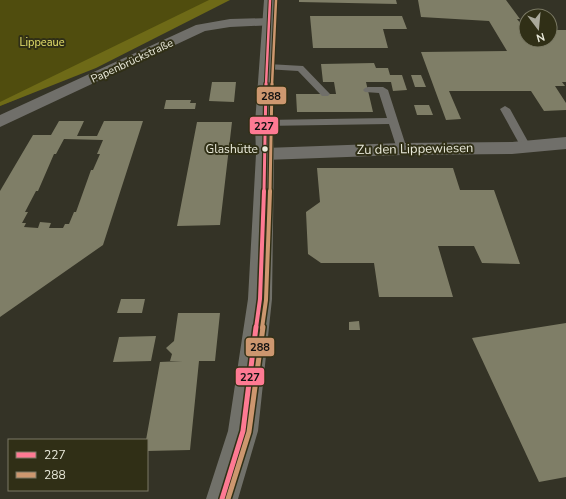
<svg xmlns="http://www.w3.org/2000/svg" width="566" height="499" font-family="'Nunito Sans',sans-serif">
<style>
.green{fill:#504d0e}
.forest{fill:#6e6a17}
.building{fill:#7f7e67;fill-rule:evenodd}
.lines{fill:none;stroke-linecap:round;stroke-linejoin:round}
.lane{fill:#706f6a;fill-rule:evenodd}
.street{fill:#706f6a;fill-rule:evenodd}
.secondary{fill:#71716a;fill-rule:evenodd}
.bus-1-far3-casing{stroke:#302f16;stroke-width:4.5}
.bus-1-far2-casing{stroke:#302f16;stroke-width:5.5}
.bus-1-far1-casing{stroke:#302f16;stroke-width:7}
.bus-1-casing{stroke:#302f16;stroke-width:8}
.bus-2-far3-casing{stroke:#302f16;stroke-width:4.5}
.bus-2-far2-casing{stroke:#302f16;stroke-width:5.5}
.bus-2-far1-casing{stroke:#302f16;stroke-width:7}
.bus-2-casing{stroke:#302f16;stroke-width:8}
.bus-1-far3{stroke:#fe7a93;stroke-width:2.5}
.bus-1-far2{stroke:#fe7a93;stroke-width:3}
.bus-1-far1{stroke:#fe7a93;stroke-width:4}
.bus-1{stroke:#fe7a93;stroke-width:5}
.bus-2-far3{stroke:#cd976f;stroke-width:2.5}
.bus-2-far2{stroke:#cd976f;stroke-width:3}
.bus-2-far1{stroke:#cd976f;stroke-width:4}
.bus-2{stroke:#cd976f;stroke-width:5}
.bus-dot{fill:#e9e9da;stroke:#302f16;stroke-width:1.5}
.labels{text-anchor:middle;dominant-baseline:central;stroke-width:4;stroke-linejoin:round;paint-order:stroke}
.far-park-label{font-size:11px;fill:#e6e16c;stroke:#302f16}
.far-street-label{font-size:11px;fill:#e9e9da;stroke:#302f16}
.bus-label{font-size:12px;fill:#e9e9da;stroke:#302f16;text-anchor:end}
.street-label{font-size:13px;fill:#e9e9da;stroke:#302f16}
.line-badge{stroke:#302f16;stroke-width:1.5}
.pale-badge-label{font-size:11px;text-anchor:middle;font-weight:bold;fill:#111}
</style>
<rect width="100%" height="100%" fill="#343326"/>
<path class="green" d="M0 0H211L65 79 0 106Z"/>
<path class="forest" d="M209 0H230L96 68 0 106V102Z"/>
<path class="building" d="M299 0H396L397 4 299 2Z
M418 0H506L520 19H517L526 30V40H550V30H566V82H562L565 86H555L566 103V110L544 111 531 91H449L461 119 446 120 421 52 507 51 489 21 421 17Z
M310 16H402L407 29H383L388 48H313Z
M374 63 376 68H388L390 75H402L407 90 393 91 391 82H366L373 112H297L296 94H336L334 82H323L321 64Z
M411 75H421L426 87H415Z
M212 82H236L234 102 209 101Z
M166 100H191L190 103H196L195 109H164Z
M414 105H429L433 115H417Z
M59 121H84L77 136H97L104 121H143L103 245 0 317V191L33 135H51ZM64 139 103 140 97 154H100L93 170H91L76 212H74L69 224H65L63 228H49L51 223 40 222 38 228 24 227 26 223H22L28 212H25L36 191H38L54 154H56Z
M197 122H232L220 225 177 226Z
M317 168H453L460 190H494L520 264 482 263 474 246H438L453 297H379L374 263H321L308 254 306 212 320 202Z
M121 299H145L142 313H117Z
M178 313H220L215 361H199L190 450 147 451 146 440 160 362 183 361H170L172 354 166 348 174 341Z
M359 321 360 330H349V322Z
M566 323V477L539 482 472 338Z
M156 336 151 361 113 362 119 337Z"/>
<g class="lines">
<path class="lane" d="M268 64 303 66 330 94 328 96H322L298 71 265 69 264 67 265 65Z
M368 87H383L388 90 407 149 406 152H398L389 124 264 126 259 123 264 120 387 118 379 93 365 92 363 90 365 88Z
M505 106 510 109 531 147 530 150H522L521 147 500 109Z"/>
<path class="street" d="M270 18 275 19 277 22 275 25 230 27 205 31 0 127V115L196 25 230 19Z
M566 137V149L512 154 402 155 265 160 259 158 256 154 259 150 265 148 402 143 512 142Z"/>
<path class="secondary" d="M264 0H276L273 123 274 154 272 299 258 431 238 499H206L228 431 248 299 256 154 255 123Z"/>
<g class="bus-1-far3-casing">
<path id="bus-1-far3" d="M266 85 270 0"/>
</g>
<g class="bus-1-far2-casing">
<path id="bus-1-far2" d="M264 192 266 84"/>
</g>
<g class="bus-1-far1-casing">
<path id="bus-1-far1" d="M256 328 260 299 264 191"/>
</g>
<g class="bus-1-casing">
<path id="bus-1" d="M222 499 243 431 256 327"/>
</g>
<g class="bus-2-far3-casing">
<path id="bus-2-far3" d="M272 85 276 0"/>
</g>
<g class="bus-2-far2-casing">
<path id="bus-2-far2" d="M270 192 272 84"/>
</g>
<g class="bus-2-far1-casing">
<path id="bus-2-far1" d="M262 328 266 300 270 191"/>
</g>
<g class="bus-2-casing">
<path id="bus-2" d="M228 499 249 432 263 327"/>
</g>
<use href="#bus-1-far3" class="bus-1-far3"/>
<use href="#bus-1-far2" class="bus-1-far2"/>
<use href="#bus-1-far1" class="bus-1-far1"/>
<use href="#bus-1" class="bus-1"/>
<use href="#bus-2-far3" class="bus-2-far3"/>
<use href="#bus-2-far2" class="bus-2-far2"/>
<use href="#bus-2-far1" class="bus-2-far1"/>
<use href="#bus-2" class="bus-2"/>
</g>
<circle class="bus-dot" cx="265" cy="149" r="3.5"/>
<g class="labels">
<g class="far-park-label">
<text x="42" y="42">Lippeaue</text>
</g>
<g class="far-street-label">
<text transform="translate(132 61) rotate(-25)">Papenbrückstraße</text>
</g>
<g class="bus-label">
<text x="258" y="149">Glashütte</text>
</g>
<g class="street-label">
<text transform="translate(415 149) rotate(-1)">Zu den Lippewiesen</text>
</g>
</g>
<g class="line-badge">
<rect x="256" y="86" width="31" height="19" rx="4" fill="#cd976f"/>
<rect x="249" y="116" width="30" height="19" rx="4" fill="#fe7a93"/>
<rect x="245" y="337" width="30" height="20" rx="4" fill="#cd976f"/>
<rect x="235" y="367" width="30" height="19" rx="4" fill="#fe7a93"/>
</g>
<g class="pale-badge-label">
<text x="271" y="100">288</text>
<text x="264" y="130">227</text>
<text x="260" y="351">288</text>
<text x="250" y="381">227</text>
</g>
<rect x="8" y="439" width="140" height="52" fill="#302f16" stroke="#7a7964"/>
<rect x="16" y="452" width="20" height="6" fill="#fe7a93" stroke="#7a7964"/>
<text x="44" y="459" font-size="12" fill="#e9e9da">227</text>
<rect x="16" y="472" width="20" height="6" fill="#cd976f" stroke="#7a7964"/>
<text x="44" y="479" font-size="12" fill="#e9e9da">288</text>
<g transform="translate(538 28) rotate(164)"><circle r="19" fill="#302f16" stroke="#7a7964"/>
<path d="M0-3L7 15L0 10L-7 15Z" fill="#aaa99b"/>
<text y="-6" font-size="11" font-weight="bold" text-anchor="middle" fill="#e9e9da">N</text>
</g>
</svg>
